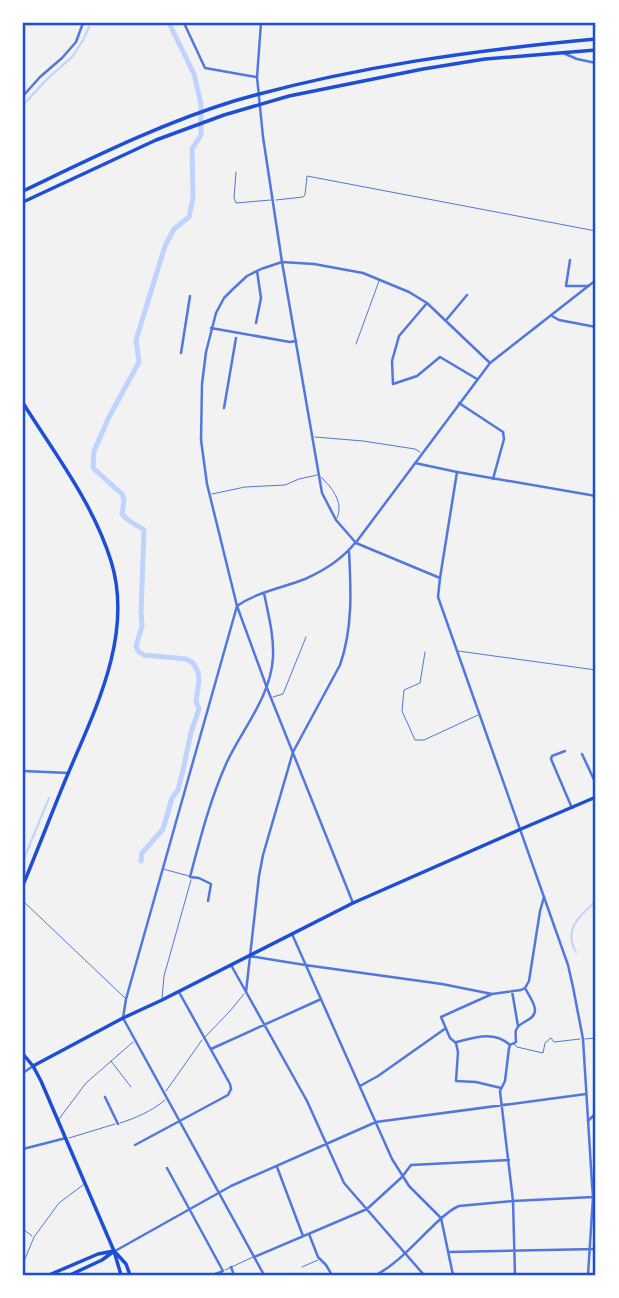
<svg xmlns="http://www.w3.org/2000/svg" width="619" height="1298" font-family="Manrope,sans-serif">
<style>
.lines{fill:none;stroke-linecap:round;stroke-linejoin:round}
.stream{stroke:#bfd3fe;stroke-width:2}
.canal{stroke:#bfd3fe;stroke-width:5}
.service{stroke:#5277de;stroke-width:1}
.minor{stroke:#5277de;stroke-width:2.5}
.tertiary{stroke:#5277de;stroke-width:2.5}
.secondary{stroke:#1d4ed8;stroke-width:3.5}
.primary{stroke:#1d4ed8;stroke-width:3.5}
.neatline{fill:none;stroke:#1d4ed8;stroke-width:2.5}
</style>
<rect width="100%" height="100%" fill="#f2f2f2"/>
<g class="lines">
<path class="stream" d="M23 104 26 102 46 80 72 57 82 42 91 23
M23 861 49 798
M576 952C563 930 579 916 596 901"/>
<path class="canal" d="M141 861 142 853 163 829 172 798 178 790 183 770 191 732 199 709 196 701 199 681 198 672 193 663 186 659 144 655 138 651 136 646 142 626 141 612 144 530C136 524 128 522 122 514L124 500 122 494 93 468 94 451 108 419 139 362 136 340 165 246 174 229 189 217 193 198 192 149 201 135V104L194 74 169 23"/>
<path class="service" d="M236 172 234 198 236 203 271 200
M276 200 303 197 305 195 307 176 596 231
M356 344 379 281
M315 437 363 441 415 449 420 452
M321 477C332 488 344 502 337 518
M212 494 245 487 285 485 299 479 317 475
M458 651 596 670
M425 652 420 683 404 690 402 711 415 740H424L478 715
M273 697 283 694 306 637
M163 869 189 876
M23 901 125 998
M162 998 164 976 191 880
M205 1037 230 1011 244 994
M585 1039 596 1038
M514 1044 517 1047 543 1053 545 1043 551 1038 554 1042 580 1039
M111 1061 131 1087
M166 1091 202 1040
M59 1119 86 1083 133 1042
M120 1123C136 1118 152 1111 165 1100
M69 1138 115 1124
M23 1229 32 1236
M23 1264 34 1237 59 1203 83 1185
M302 1267 318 1260
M225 1270 253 1257"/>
<path class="minor" d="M184 23 205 68 256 77
M563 53 577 59 596 63
M596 54 594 57 596 61
M23 96 40 77 62 58 76 42 83 23
M570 260 566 286H589
M427 303 399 336 392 361 393 384 417 376 440 357 477 379
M552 316 559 320 596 327
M447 319 467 295
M256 323 261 298 257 271
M211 328 290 342 296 341
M181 353 190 296
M459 403 503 432 504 439 493 479
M224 408 236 338
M440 578 457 472
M237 606 207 484 201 440 202 384 206 352 216 313 224 298 233 289 247 276 261 269 282 262 314 264 363 273 409 292 427 303 490 363
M565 751 552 756 551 759 572 808
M582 754 596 784
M23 771 69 773
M208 901 211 884 199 878 190 877C200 839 210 800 226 764 242 729 271 697 273 657 274 635 268 613 264 593
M292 934 392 1159 409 1186 441 1218 453 1275
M249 956 305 965 442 984 492 994 521 990 525 988 529 981 540 911 544 897
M231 965 307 1101 344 1183 424 1275
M512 991 518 1026
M246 992 259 876 263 855 293 752 340 665C353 628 351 589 349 551
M492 994 441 1017 450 1038 456 1043 458 1052 456 1081 476 1082 501 1088
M123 1018 126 999 237 606C257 592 282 588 305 579 323 571 343 558 355 543
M457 1042C476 1037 494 1031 510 1045
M211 1049 319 1000
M23 1073 33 1066
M360 1086 378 1076 446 1028
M105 1097 118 1124
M588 1121 596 1113
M135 1145 228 1095 231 1089 230 1084 179 992
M23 1149 66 1138
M277 1167 303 1236
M167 1168 223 1271 213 1275
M309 1234 318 1257 326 1265 332 1275
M115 1251 231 1186 376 1122 586 1094
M449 1252 596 1249
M254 1257 367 1209 402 1177 411 1165 509 1160
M231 1267 234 1275
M515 1275 513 1201 500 1091 505 1081 509 1048 510 1045 516 1042C516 1039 515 1032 516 1030 519 1021 535 1021 535 1010 535 1003 528 994 525 988"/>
<path class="tertiary" d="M261 23 257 77 263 137 282 262 322 493 336 520 356 543 440 578 438 597 568 965 573 987 583 1039 592 1184 593 1197 588 1275
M415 463 457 472 596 496
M357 541 490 363 596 280
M237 606 267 688 353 903
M123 1018 264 1275
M376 1275C397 1264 414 1244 432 1227 440 1219 449 1210 459 1206L513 1201 593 1197"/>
<path class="secondary" d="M33 1066 123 1018 162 1000 353 903 521 829 596 797
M49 1275 98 1254 114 1251
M70 1275 102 1260 113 1252"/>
<path class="primary" d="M23 191C90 159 162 123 234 101 352 67 474 50 596 39
M23 202 156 140 224 115 289 96 423 69 485 59 596 50
M23 403C55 454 93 503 111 561 134 634 95 710 67 776 52 812 38 849 23 885
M23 1054 33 1066 41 1081 114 1251 121 1275
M116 1253 126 1264 130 1275"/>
</g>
<rect width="619" height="1298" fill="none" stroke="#ffffff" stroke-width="49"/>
<rect x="24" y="24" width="570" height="1250" class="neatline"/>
</svg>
